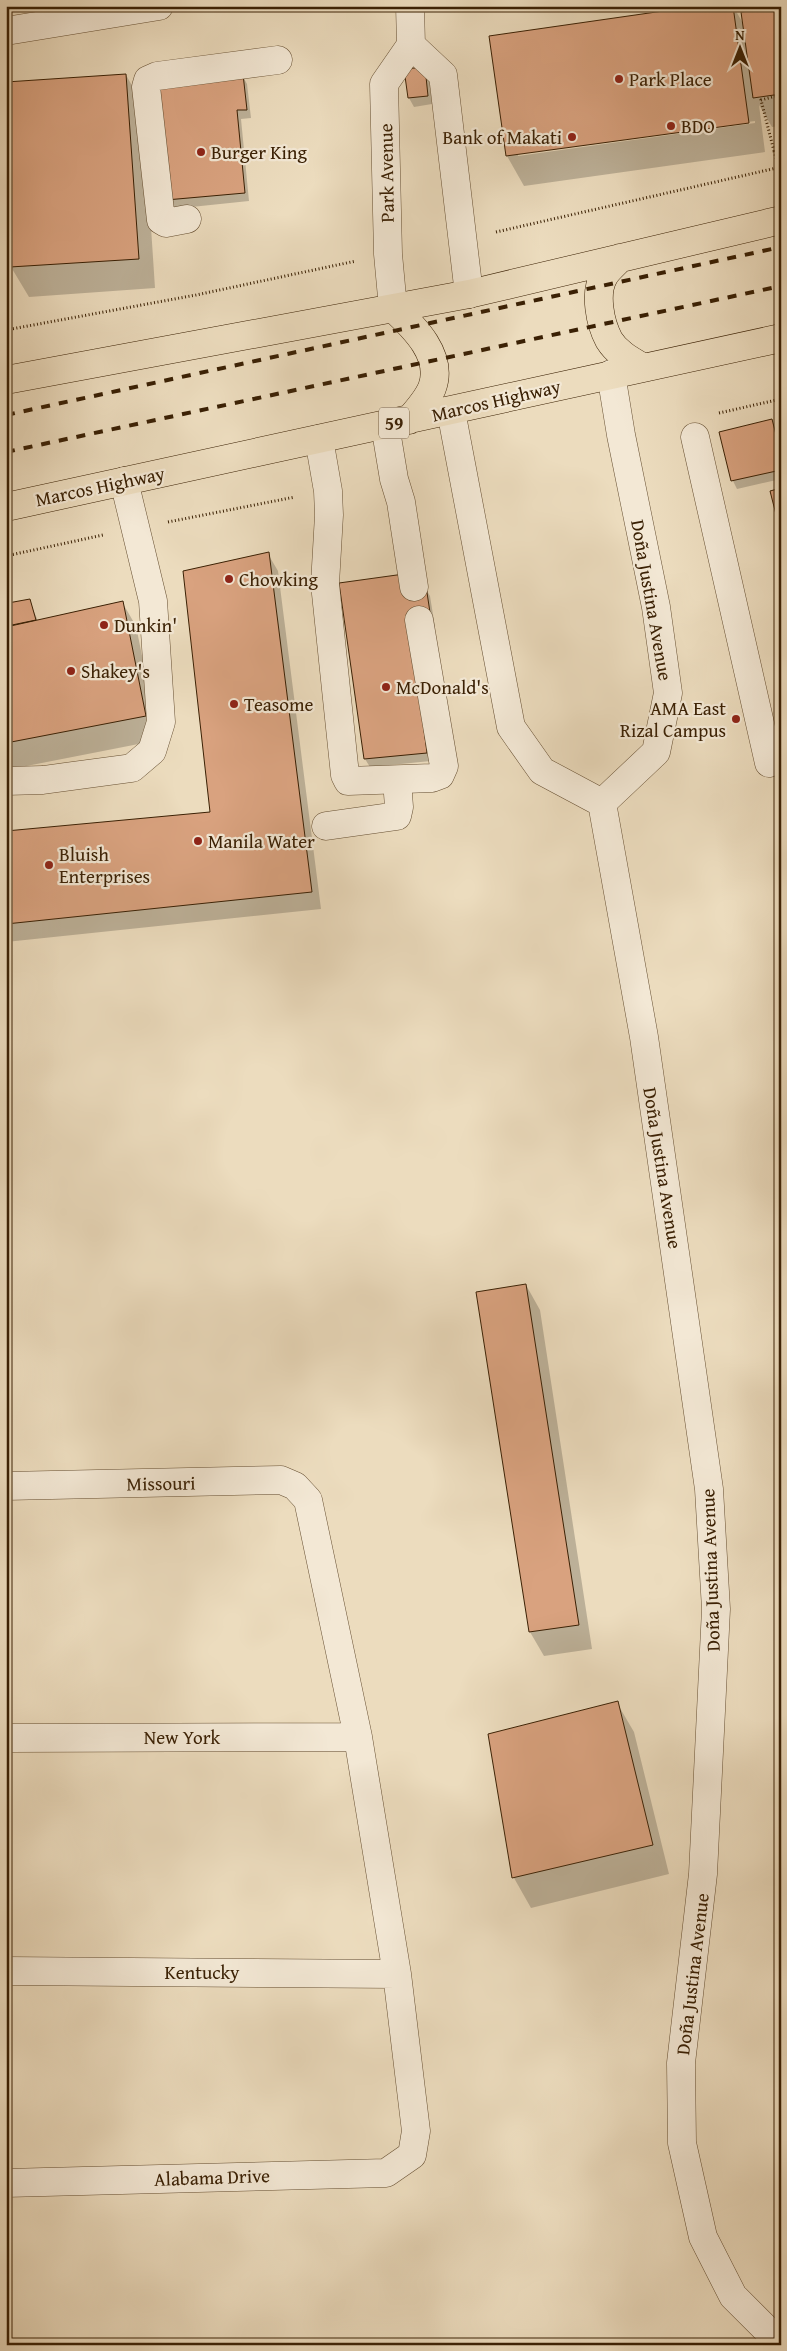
<svg xmlns="http://www.w3.org/2000/svg" width="787" height="2351" font-family="'Gentium Book Plus',serif">
<style>
.shadow{fill:#0003;fill-rule:evenodd}
.building{fill:#d9a27f;stroke:#3a2004}
.lines{fill:none;stroke-linecap:round;stroke-linejoin:round}
.minor-casing{stroke:#664f32;stroke-width:29}
.major-casing{stroke:#3a2004;stroke-width:29}
.path{stroke:#3a2004;stroke-width:3;stroke-dasharray:1 2.5;stroke-linecap:butt}
.minor{stroke:#f3e8d5;stroke-width:28}
.major{stroke:#ecdcbe;stroke-width:28}
.rail{stroke:#3a2004;stroke-width:4;stroke-dasharray:9 9;stroke-linecap:butt}
.path-bridge{stroke:#3a2004;stroke-width:3;stroke-dasharray:1 2.5;stroke-linecap:butt}
.poi-dot{fill:#8f2418;stroke:#f3e8d5;stroke-width:2}
.labels{text-anchor:middle;dominant-baseline:central;stroke-width:4.5;stroke-linejoin:round;paint-order:stroke}
.shield{fill:#f3e8d5;stroke:#725c43;stroke-width:1}
.shield-label{font-size:18px;font-weight:bold;fill:#3a2004}
.poi-label{font-size:19px;fill:#3a2004;stroke:#f3e8d5;text-anchor:start}
.street-label{font-size:19px;fill:#3a2004;stroke:#f3e8d5}
</style>
<rect width="100%" height="100%" fill="#ecdcbe"/>
<filter id="stains"><feTurbulence type="fractalNoise" baseFrequency=".004" numOctaves="4"/><feColorMatrix values="0 0 0 0 .2 0 0 0 0 .09 0 0 0 0 .02 0 0 0 .5 -.17"/></filter>
<radialGradient id="worn" r=".72"><stop offset=".6" stop-color="#630" stop-opacity="0"/><stop offset="1" stop-color="#630" stop-opacity=".3"/></radialGradient>
<path class="shadow" d="M53 6H69L54 9Z
M707 6H733L744 25 781 8V126L772 127 759 105 765 152 524 186 507 156ZM755 121V123L518 156V153Z
M405 70 429 77 432 104 414 107 409 98Z
M126 75 143 105 155 288 29 297 11 267 6 193Z
M242 75 247 84 251 118 241 119 249 201 172 209 167 200Z
M771 421 776 429 781 448V479L737 489 733 481 721 432Z
M268 554 278 571 321 909 6 942V833L212 814Z
M425 588 430 596 435 627 414 630 431 761 370 767 365 759Z
M29 600 38 621 122 602 136 626 159 740 6 770V628L14 626 9 604Z
M526 1285 540 1310 592 1649 544 1656 530 1632Z
M617 1703 634 1732 669 1874 531 1908 514 1878 489 1735Z"/>
<path class="building" d="M698 6H733L749 123 506 156 489 36Z
M781 7V94L753 98 741 12Z
M425 67 428 96 408 98 404 69Z
M126 74 139 259 10 267 6 212V82Z
M243 74 247 110H237L245 193 166 200 155 82Z
M772 419 781 455V470L731 481 719 432Z
M781 488V534L770 491Z
M269 552 312 892 6 924V831L210 812 183 571Z
M404 574 426 586 431 619 410 621 427 753 364 759 339 583Z
M30 599 36 620 12 625 8 603Z
M123 601 146 716 6 743V627Z
M526 1284 579 1625 529 1632 476 1292Z
M618 1701 653 1845 512 1878 488 1734Z"/>
<g class="lines">
<g class="minor-casing">
<path id="minor" d="M6 31 159 6
M411 45 443 75 469 294
M187 219 166 223 161 220 146 87 148 80 157 76 278 60
M393 308 388 254 384 84 411 45 410 6
M451 411 511 727 542 771 602 803
M385 425 394 479 401 502 414 587
M695 437 769 763
M319 439 328 491 329 515 325 584 345 775 348 781 432 778 440 775 444 766 419 620
M6 781 43 780 132 768 152 751 161 722 153 601 124 481
M602 803 644 1037 709 1489 716 1609 703 1874 681 2063 682 2143 703 2237 733 2296 781 2344
M602 803 656 752 668 693 656 607 621 435 611 374
M326 826 397 816 399 807 397 780
M6 1486 281 1480 295 1486 308 1500 358 1737 397 1974 416 2131 412 2155 386 2173 6 2183
M6 1738 358 1737
M6 1971 397 1974"/>
</g>
<g class="major-casing">
<path id="major" d="M620 258C615 264 608 269 604 276 594 293 600 323 609 340 617 353 630 360 642 367
M393 308C414 327 444 356 432 388 427 400 418 410 409 420
M6 380 469 294 781 220
M6 507 781 338"/>
</g>
<path class="path" d="M774 151 761 100 776 96 781 113
M496 232 781 167
M6 330 196 295 356 261
M719 413 781 399
M168 522 295 497
M6 556 103 535"/>
<use href="#minor" class="minor"/>
<use href="#major" class="major"/>
<path class="rail" d="M6 415 781 247
M6 452 781 286"/>
<path class="path-bridge" d="M774 151 781 175"/>
</g>
<g class="poi-dot">
<circle cx="619" cy="79" r="5"/>
<circle cx="671" cy="126" r="5"/>
<circle cx="572" cy="137" r="5"/>
<circle cx="201" cy="152" r="5"/>
<circle cx="229" cy="579" r="5"/>
<circle cx="104" cy="625" r="5"/>
<circle cx="71" cy="671" r="5"/>
<circle cx="386" cy="687" r="5"/>
<circle cx="234" cy="704" r="5"/>
<circle cx="736" cy="719" r="5"/>
<circle cx="198" cy="841" r="5"/>
<circle cx="49" cy="865" r="5"/>
</g>
<g class="labels">
<rect class="shield" x="379" y="407.5" width="30" height="31" rx="4"/>
<g class="shield-label">
<text x="394" y="423">59</text>
</g>
<g class="poi-label">
<text x="629" y="79">Park Place</text>
<text x="681" y="126">BDO</text>
<text x="562" y="137" text-anchor="end">Bank of Makati</text>
<text x="211" y="152">Burger King</text>
<text x="239" y="579">Chowking</text>
<text x="114" y="625">Dunkin'</text>
<text x="81" y="671">Shakey's</text>
<text x="396" y="687">McDonald's</text>
<text x="244" y="704">Teasome</text>
<text x="726" y="708" text-anchor="end">AMA East<tspan x="726" dy="22">Rizal Campus</tspan></text>
<text x="208" y="841">Manila Water</text>
<text x="59" y="854">Bluish<tspan x="59" dy="22">Enterprises</tspan></text>
</g>
<g class="street-label">
<text transform="translate(386 173) rotate(-91)">Park Avenue</text>
<text transform="translate(496 400) rotate(-13)">Marcos Highway</text>
<text transform="translate(100 486) rotate(-12)">Marcos Highway</text>
<text transform="translate(652 600) rotate(80)">Doña Justina Avenue</text>
<text transform="translate(663 1168) rotate(81)">Doña Justina Avenue</text>
<text transform="translate(161 1483) rotate(-1)">Missouri</text>
<text transform="translate(710 1570) rotate(-92)">Doña Justina Avenue</text>
<text x="182" y="1737">New York</text>
<text x="202" y="1972">Kentucky</text>
<text transform="translate(692 1974) rotate(-83)">Doña Justina Avenue</text>
<text transform="translate(212 2177) rotate(-2)">Alabama Drive</text>
</g>
</g>
<rect width="787" height="2351" fill="none" stroke="#ecdcbe" stroke-width="25"/>
<rect x="8" y="8" width="772" height="2336" fill="none" stroke="#3a2004" stroke-width="2.5"/>
<rect x="12" y="12" width="762" height="2326" fill="none" stroke="#3a2004"/>
<g transform="translate(740 48)" stroke="#f3e8d5" stroke-width="4" paint-order="stroke">
<path d="M0-4L9 19L0 12L-9 19Z" fill="#3a2004"/>
<text y="-8" font-size="14" font-weight="bold" text-anchor="middle" fill="#3a2004">N</text>
</g>
<rect width="100%" height="100%" filter="url(#stains)"/>
<rect width="100%" height="100%" fill="url(#worn)"/>
</svg>
